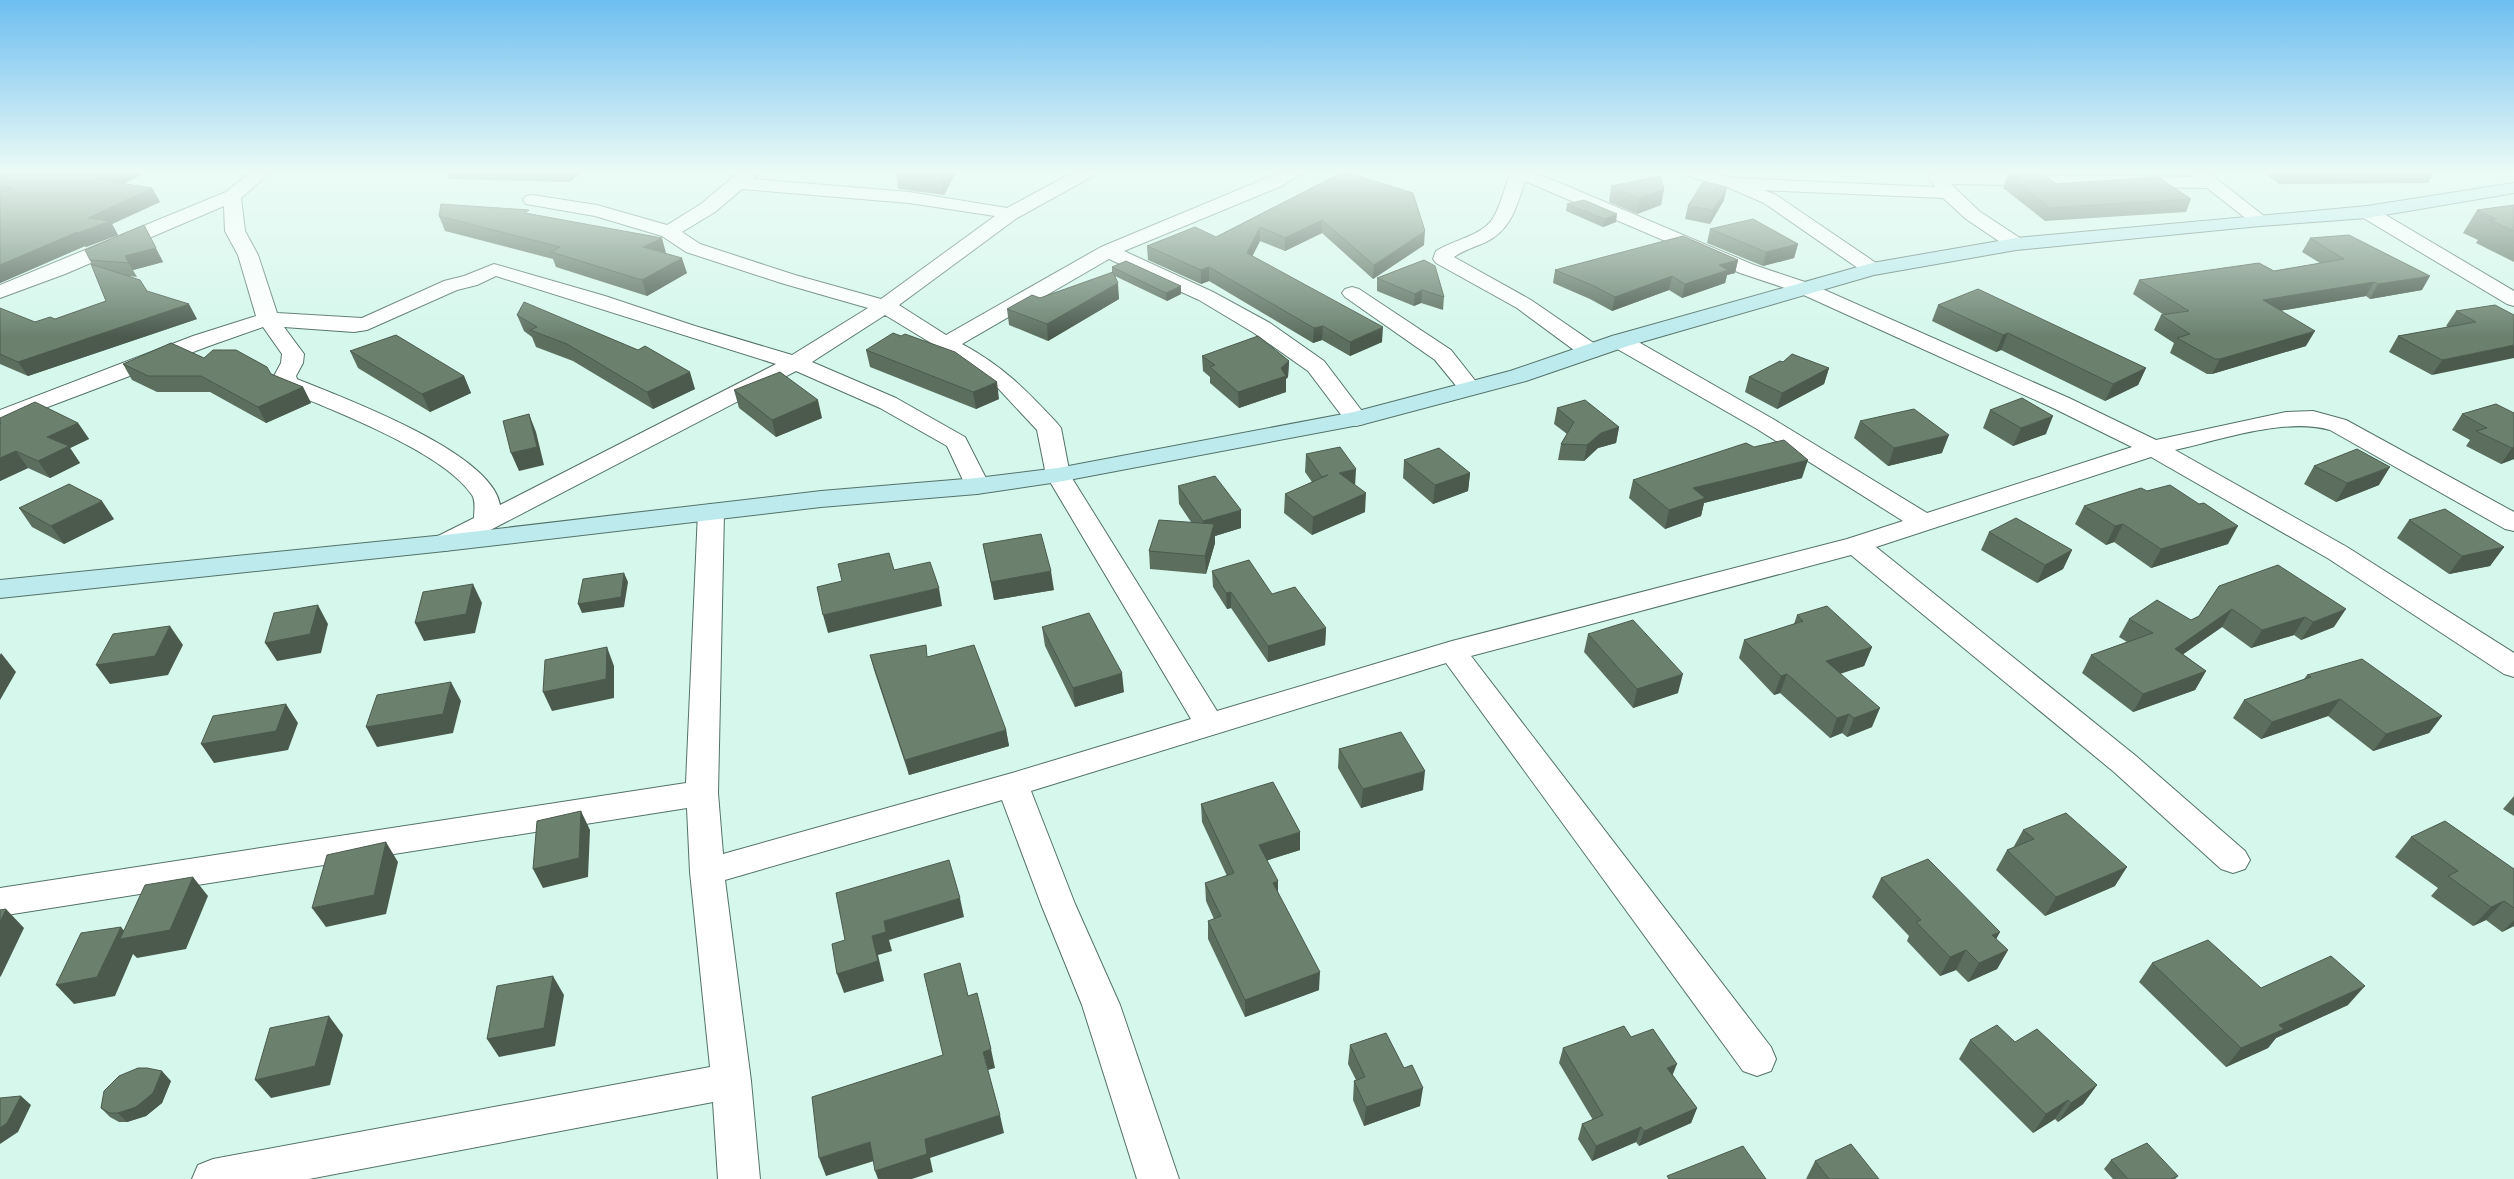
<svg xmlns="http://www.w3.org/2000/svg" width="2514" height="1179" font-family="Raleway,sans-serif">
<style>
.lines{fill:none;stroke-linecap:round;stroke-linejoin:round}
.street-casing{stroke:#547269;stroke-width:2}
.secondary-casing{stroke:#547269;stroke-width:2}
.street{fill:#fff;fill-rule:evenodd}
.secondary{fill:#bceaed;fill-rule:evenodd}
.wall{fill:#5c6f5f}
.shaded-wall{fill:#4b5a4d}
.building{fill:#6b816e;stroke:#4b5a4d}
</style>
<rect width="100%" height="100%" fill="#d5f7ec"/>
<g class="lines">
<g class="street-casing">
<path id="street" d="M251 172H271L241 198 245 231 258 255 277 313 362 318 444 281 464 276 494 264 605 296 695 326 792 355 868 308 781 283 686 252 662 236 595 216 526 204 523 200 526 196 532 195 597 205 667 225 701 204 739 172H759L753 179 909 192 1007 208 1074 172H1096L1093 176 1017 218 899 305 946 335 1101 247 1281 172H1303L1284 185 1124 251 1213 292 1270 323 1324 361 1368 419 1364 424 1356 426 1348 424 1308 371 1254 333 1199 300 1109 259 962 344C1004 367 1025 389 1057 423L1061 428 1070 475 1217 711 1452 641 1847 539 1903 521 1757 429 1612 346 1609 341 1612 336 1620 335 1628 336 1773 419 1927 513 2132 447 2053 408 1797 292 1740 273 1525 181C1517 206 1511 230 1486 242 1475 247 1464 250 1454 257L1531 300 1598 346 1601 351 1598 356 1590 358 1582 356 1517 308 1436 263 1433 259 1436 251C1453 240 1482 236 1493 218 1501 205 1504 189 1510 174L1508 172H1534L1754 265 1811 284 2069 398 2156 440 2286 412 2313 411 2346 420 2514 512V531L2505 529 2330 430C2285 417 2220 440 2175 450L2347 547 2514 653V677L2504 674 2329 559 2151 457 1876 547 2136 756 2245 851 2250 860 2245 869 2233 873 2221 869 2114 772 1851 555 1471 656 1771 1047 1776 1059 1771 1071 1757 1076 1743 1071 1446 663 1031 791 1075 904 1120 1005 1179 1179H1137L1082 1005 1041 904 1002 800 725 880 751 1081 760 1179H718L713 1102 309 1179H192L198 1165 213 1159 710 1067 690 872 687 808 0 916V888L686 783 698 512 702 507 711 504 720 507 724 512 718 793 723 854 1012 773 1191 719 1046 475 1037 430 995 385 969 366 885 315 812 362 896 398 965 437 990 486 986 491 977 494 968 491 947 446 880 408 796 371 454 549 445 551 436 549 432 543 436 537 474 518C474 511 476 501 472 495 443 451 329 409 280 388L274 376 281 363 282 354 263 327 209 346 0 425V410L193 336 256 316 238 255 225 231 224 206 65 274 0 298V285L226 192ZM742 189 909 203 995 216 881 299 795 275 700 244 682 232 715 212ZM496 276 776 364 500 505C492 452 343 398 297 379L296 376 303 363 304 354 284 327 354 332 367 330 457 290 477 285Z
M1685 172H1714L1734 178 1935 187 1929 178 1932 174 1938 173 2193 177 2188 172H2208L2269 220 2267 224H2253L2207 188 1951 184 1979 211 2023 240 2026 244 2023 248H2009L1966 219 1943 198 1764 190 1776 195 1879 265 1882 269 1879 273H1865L1764 203 1727 187 1688 176Z
M2367 206 2374 208 2514 291V306L2507 304 2360 216 2358 212 2360 208Z
M1352 287 1359 289 1451 350 1481 388 1478 393 1470 395 1462 393 1435 360 1345 297 1342 293 1345 289Z"/>
</g>
<g class="secondary-casing">
<path id="secondary" d="M2514 183V193L2367 218 2260 226 2016 250 1874 275 1628 346 1526 381 1364 424 1058 482 977 494 821 507 445 551 0 598V580L445 535 821 491 977 478 1058 468 1354 412 1510 371 1612 336 1872 263 2016 238 2367 206Z"/>
</g>
<use href="#street" class="street"/>
<use href="#secondary" class="secondary"/>
</g>
<path class="wall" d="M0 172H19L12 176 21 172H147L123 184 152 188 160 202 112 224 118 235 86 247 85 246 0 283Z
M447 172H581L570 182 449 179Z
M956 172 944 195 898 189 896 174Z
M1343 172 1424 245 1373 279 1322 233 1285 251 1260 241 1252 256 1382 342 1350 356 1322 340 1313 343 1209 281 1201 284 1148 260 1147 246 1216 237Z
M2263 172H2434L2428 183 2279 184Z
M2008 175 2056 184 2191 199 2186 212 2045 221 2003 188Z
M1611 186 1664 189 1661 205 1637 214 1609 202Z
M1724 200 1710 224 1685 219 1688 206Z
M1567 204 1616 222 1603 227 1566 211Z
M2514 205V262L2476 243 2478 240 2463 233 2477 210Z
M530 214 666 253 687 273 647 296 556 267 553 259 445 231 439 216Z
M144 225 163 262 133 270 137 277 129 276 147 291 197 319 28 376 0 364V308L35 322 55 319 106 301 90 260Z
M1710 229 1798 244 1794 258 1763 266 1707 243Z
M2310 238 2422 290 2370 299 2366 296 2280 311 2306 346 2212 374H2207L2170 353 2174 343 2154 330 2161 315H2164L2133 294 2139 280 2274 271 2320 263 2302 252Z
M1424 260 1444 297 1443 310 1421 303 1414 306 1377 291V278Z
M1738 260 1735 273 1727 275 1725 283 1682 298 1669 290 1612 311 1590 299 1553 283 1555 270Z
M1112 267 1181 286V294L1167 301 1115 276 1119 299 1048 341 1009 325 1007 309 1112 273Z
M1938 305 2146 368 2138 385 2105 401 2001 350 1996 352 1932 321Z
M2495 305 2432 375 2389 352 2398 336 2448 327 2446 326 2456 311Z
M517 315 695 389 653 409 573 361 536 347 532 337 524 331Z
M901 336 999 399 976 409 870 367 866 350Z
M350 351 464 376 471 393 430 412 358 368Z
M1202 356 1289 361 1288 377 1286 379V392L1239 408 1210 383V377L1203 371Z
M204 358 271 374 303 387 311 403 266 423 210 392H157L132 380 123 364Z
M1783 362 1829 368 1824 384 1777 409 1745 392 1749 377Z
M734 390 822 418 776 437 739 408Z
M1557 408 1619 427 1616 443 1598 448 1584 461 1558 460 1561 444 1567 434 1554 424Z
M1990 410 2046 434 2013 446 1983 428Z
M2514 413V459L2501 464 2466 446 2470 440 2452 430 2462 414Z
M0 418 78 423 89 439 70 448 80 463 50 478 28 468 0 481Z
M1860 421 1942 453 1888 466 1854 438Z
M1754 447 1802 478 1704 503 1701 516 1665 529 1629 498 1633 480Z
M1306 454 1356 486 1365 512 1312 535 1284 513 1285 494 1312 482 1305 472Z
M1404 460 1470 473 1468 491 1433 504 1403 478Z
M2314 466 2379 485 2336 502 2304 484Z
M1178 486 1241 528 1215 536V543L1206 574 1150 569 1149 551 1191 522 1179 504Z
M2084 506 2228 544 2151 568 2114 542 2106 545 2075 524Z
M19 508 114 519 64 544 32 527Z
M2409 520 2504 547 2490 566 2449 574 2397 538Z
M1989 532 2072 550 2063 569 2037 583 1981 550Z
M983 544 1054 590 994 600Z
M1212 571 1272 594 1326 628 1325 645 1268 662 1231 608 1227 609 1213 587Z
M2219 586 2334 627 2301 640 2294 635 2251 648 2222 627 2183 654 2206 671 2195 690 2133 712 2082 673 2091 655 2127 642 2119 637 2129 619 2191 620 2199 616Z
M1797 615 1872 647 1864 666 1840 674 1872 727 1847 737 1842 733 1830 738 1780 693 1774 695 1739 658 1744 640 1794 624Z
M1042 627 1124 692 1075 707 1045 646Z
M1588 634 1678 693 1633 708 1584 652Z
M870 655 928 657 1006 730 1009 746 909 775 874 670Z
M2307 675 2442 716 2429 733 2373 751 2328 716 2261 739 2233 718 2244 700 2304 679Z
M1339 749 1423 790 1361 808 1338 768Z
M2514 796V816L2503 809Z
M1201 804 1300 850 1267 860 1278 892 1319 990 1245 1017 1208 939V921L1214 919 1206 901 1205 883 1227 876 1202 822Z
M2023 830 2115 886 2045 916 1996 870 2007 850 2013 848Z
M2411 837 2514 869V926L2502 932 2486 920 2473 926 2431 896 2438 888 2395 857Z
M1881 878 1996 939 2008 950 1997 969 1968 982 1956 970 1940 976 1907 941 1909 936 1872 897Z
M2152 963 2261 988 2348 1005 2276 1038 2268 1048 2226 1067 2139 982Z
M1631 1037 1673 1075 1697 1108 1691 1123 1639 1146 1636 1142 1592 1161 1578 1139 1582 1124 1593 1120 1559 1063 1563 1048Z
M1970 1040 2015 1042 2097 1085 2083 1104 2058 1122 2055 1119 2033 1133 1959 1059Z
M1350 1045 1420 1106 1364 1126 1353 1100 1354 1081 1356 1080 1348 1064Z
M171 1081 162 1103 146 1116 127 1122H119L110 1117 101 1108Z
M2111 1160 2178 1176 2175 1179H2113L2104 1169Z
M1815 1161 1879 1179H1806Z"/>
<path class="shaded-wall" d="M0 172H19L0 181Z
M112 172H147L104 193 96 179Z
M567 172H581L570 182Z
M946 172H956L944 195 941 180Z
M1727 187 1724 200 1710 224 1713 210Z
M152 188 160 202 112 224 118 235 86 247 85 246 0 283V265L88 218Z
M1664 189 1661 205 1637 214 1640 198Z
M1617 214 1616 222 1603 227 1605 219Z
M1322 220V233L1285 251V238Z
M144 225 163 262 133 270 125 256Z
M1260 227V241L1247 267V253Z
M1425 231 1424 245 1373 279 1374 265Z
M662 238 666 253 643 247Z
M1798 244 1794 258 1763 266 1766 252Z
M682 258 687 273 647 296 642 280Z
M1738 260 1735 273 1727 275 1725 283 1682 298 1685 284 1719 265Z
M1209 267V281L1201 284V270Z
M1672 276 1669 290 1612 311 1615 297Z
M2430 276 2422 290 2370 299 2378 284Z
M2374 282 2366 296 2255 315 2263 300Z
M1118 283 1119 299 1048 341 1047 324Z
M1181 286V294L1167 301 1166 293Z
M1422 290 1421 303 1414 306 1415 294Z
M189 304 197 319 28 376 18 362Z
M1323 326 1322 340 1313 343 1314 328Z
M1383 327 1382 342 1350 356V342Z
M2315 331 2306 346 2212 374 2220 359Z
M2008 333 2001 350 1996 352 2003 335Z
M2514 345V358L2432 375 2442 360Z
M1289 361 1288 377 1286 379V392L1239 408 1238 392 1281 368Z
M1829 368 1824 384 1777 409 1782 393Z
M2146 368 2138 385 2105 401 2113 384Z
M690 372 695 389 653 409 647 392Z
M464 376 471 393 430 412 422 394Z
M997 382 999 399 976 409 973 392Z
M303 387 311 403 266 423 258 407Z
M818 400 822 418 776 437 772 420Z
M529 414 536 432 544 465 519 471 511 453Z
M2053 416 2046 434 2013 446 2021 428Z
M78 423 89 439 70 448 80 463 50 478 38 461 47 437Z
M1619 427 1616 443 1598 448 1584 461 1587 445 1601 433Z
M1949 435 1942 453 1888 466 1894 448Z
M2514 447V459L2501 464 2512 448Z
M16 451 28 468 0 481V458Z
M1808 460 1802 478 1704 503 1701 516 1665 529 1669 510 1693 488Z
M2390 467 2379 485 2336 502 2347 483Z
M1356 469 1355 487 1339 473Z
M1470 473 1468 491 1433 504 1435 485Z
M1366 493 1365 512 1312 535 1313 517Z
M102 501 114 519 64 544 51 526Z
M1241 510V528L1215 536V543L1206 574 1203 521Z
M2123 524 2114 542 2106 545 2115 526Z
M2238 526 2228 544 2151 568 2161 549Z
M2504 547 2490 566 2449 574 2462 556Z
M2072 550 2063 569 2037 583 2045 565Z
M1051 571 1054 590 994 600 991 582Z
M624 573 628 582 624 607 582 613 578 604Z
M473 584 482 603 475 633 424 641 415 623Z
M939 588 942 606 828 633 823 615Z
M1231 592V608L1227 609 1226 593Z
M318 605 328 624 321 653 277 661 265 643Z
M2232 609 2222 627 2165 667 2175 649Z
M2346 609 2334 627 2301 640 2313 622Z
M2305 617 2294 635 2251 648 2262 630Z
M170 626 183 645 168 675 110 684 96 665Z
M1326 628 1325 645 1268 662V646Z
M607 647 614 666V698L552 711 543 692Z
M1872 647 1864 666 1819 680 1826 661Z
M1 653 16 672 0 700V655Z
M2206 671 2195 690 2133 712 2143 694Z
M1122 673 1124 692 1075 707 1073 688Z
M1683 674 1678 693 1633 708 1637 689Z
M1787 674 1780 693 1774 695 1781 676Z
M451 682 461 701 453 733 377 747 366 727Z
M2340 699 2328 716 2261 739 2272 722Z
M286 704 298 723 288 750 214 763 201 744Z
M1880 708 1872 727 1847 737 1854 718Z
M1849 714 1842 733 1830 738 1837 718Z
M2442 716 2429 733 2373 751 2386 734Z
M1006 730 1009 746 909 775 905 760Z
M1425 771 1423 790 1361 808 1363 789Z
M581 811 590 830 588 877 543 888 533 869Z
M1300 832V850L1259 863V845Z
M386 842 398 862 386 914 326 927 312 908Z
M2127 867 2115 886 2045 916 2056 897Z
M193 877 208 896 186 949 137 958 133 954 115 996 74 1004 56 985 121 927 129 937Z
M1278 881V899L1273 883Z
M960 898 964 917 889 940 892 951 878 955 884 981 844 993 837 974 872 936 884 921Z
M2504 901 2486 920 2473 926 2491 907Z
M6 909 24 928 1 976 0 977V922Z
M2514 920V926L2502 932Z
M2000 932 1990 951 1992 935Z
M1966 950 1956 970 1940 976 1950 957Z
M2008 950 1997 969 1968 982 1979 963Z
M1320 972 1319 990 1245 1017V1000Z
M553 976 564 995 555 1046 499 1057 487 1039Z
M2365 986 2348 1005 2276 1038 2268 1048 2226 1067 2241 1048 2279 1025Z
M329 1016 343 1035 330 1085 271 1098 255 1080Z
M991 1049 995 1068 988 1070 983 1052Z
M1677 1064 1671 1079 1667 1068Z
M162 1071 171 1081 162 1103 146 1116 127 1122 118 1113Z
M2097 1085 2083 1104 2058 1122 2071 1103Z
M1423 1088 1420 1106 1364 1126 1366 1107Z
M21 1096 31 1105 18 1132 0 1144V1128Z
M2068 1100 2055 1119 2033 1133 2046 1114Z
M1697 1108 1691 1123 1639 1146 1644 1131Z
M1000 1115 1004 1133 930 1158 933 1172 912 1179H878L875 1171 925 1139Z
M1641 1127 1636 1142 1592 1161 1596 1146Z
M870 1142 877 1160 826 1176 819 1158Z"/>
<path class="building" d="M21 172H112L96 179 152 188 88 218 110 221 78 233 77 232 0 265V193L13 188 0 186V180Z
M896 172H946L941 180 896 174Z
M1343 172H1346L1413 193 1425 231 1374 265 1322 220 1285 238 1260 227 1247 253 1383 327 1350 342 1323 326 1314 328 1209 267 1201 270 1147 246 1195 227 1216 237Z
M2008 175H2044L2056 184 2158 177 2191 199 2050 208Z
M1660 176 1664 189 1640 198 1611 186Z
M1703 182 1727 187 1713 210 1688 206Z
M1584 200 1617 214 1605 219 1567 204Z
M441 204 529 210 525 213 662 238 643 247 682 258 642 280 551 252 560 247 439 216Z
M2514 205V231L2490 220 2496 219 2477 210Z
M1753 219 1798 244 1766 252 1710 229Z
M144 225 156 248 125 256 129 263 90 260 85 250Z
M2349 235 2430 276 2378 284 2374 282 2263 300 2315 331 2220 359H2215L2177 338 2190 334 2161 315 2189 311 2139 280 2259 263 2274 271 2344 259 2310 238Z
M1683 236 1738 260 1719 265 1728 270 1685 284 1672 276 1615 297 1592 285 1555 270Z
M1424 260 1435 266 1444 297 1422 290 1415 294 1377 278Z
M1126 261 1181 286 1166 293 1112 267Z
M91 264 140 280 147 291 189 304 18 362 0 354V308L35 322 50 317 55 319 106 301Z
M1113 272 1118 283 1047 324 1007 309 1032 295 1040 298Z
M1978 289 2146 368 2113 384 2008 333 2003 335 1938 305Z
M524 302 638 350 645 346 690 372 647 392 567 344 530 330 537 327 517 315Z
M2495 305 2514 315V345L2442 360 2398 336 2476 322 2456 311Z
M893 333 901 336 905 334 955 352 997 382 973 392 866 350Z
M396 335 464 376 422 394 350 351Z
M1258 336 1289 361 1281 368 1286 376 1238 392 1210 367 1215 365 1202 356Z
M171 343 204 358 213 350H236L267 367 271 374 303 387 258 407 201 376H148L123 364Z
M1792 354 1829 368 1782 393 1749 377 1780 361 1783 362Z
M780 372 818 400 772 420 734 390Z
M2022 398 2053 416 2021 428 1990 410Z
M1585 400 1619 427 1601 433 1587 445 1561 444 1574 422 1557 408Z
M35 402 78 423 47 437 69 446 38 461 16 451 0 458V424L1 423H0V418Z
M2496 404 2514 413V447L2512 448 2476 431 2487 428 2462 414Z
M1914 409 1949 435 1894 448 1860 421Z
M529 414 537 447 511 453 503 421Z
M1784 440 1808 460 1693 488 1705 498 1669 510 1633 480 1746 443 1754 447Z
M1340 447 1356 469 1339 473 1366 493 1313 517 1285 494 1328 475 1322 477 1306 454Z
M1439 448 1470 473 1435 485 1404 460Z
M2357 449 2390 467 2347 483 2314 466Z
M1215 476 1241 510 1203 521 1178 486Z
M69 484 102 501 51 526 19 508Z
M2170 485 2199 504 2204 503 2238 526 2161 549 2123 524 2115 526 2084 506 2141 488 2147 491Z
M2445 509 2504 547 2462 556 2409 520Z
M2016 518 2072 550 2045 565 1989 532Z
M1159 520 1214 524 1205 556 1149 551Z
M1041 534 1051 571 991 582 983 544Z
M889 553 894 570 930 562 939 588 823 615 817 587 842 581 838 564Z
M1249 560 1272 594 1295 587 1326 628 1268 646 1231 592 1226 593 1212 571Z
M2278 565 2346 609 2313 622 2305 617 2262 630 2232 609 2175 649 2206 671 2143 694 2091 655 2153 633 2129 619 2157 600 2191 620 2199 616 2219 586Z
M624 573 621 597 578 604 583 579Z
M473 584 466 614 415 623 423 592Z
M318 605 310 634 265 643 274 613Z
M1827 606 1872 647 1826 661 1880 708 1854 718 1849 714 1837 718 1787 674 1781 676 1744 640 1803 621 1797 615Z
M1089 613 1122 673 1073 688 1042 627Z
M1633 620 1683 674 1637 689 1588 634Z
M170 626 155 656 96 665 113 634Z
M926 645 927 657 974 645 1006 730 905 760 870 655Z
M607 647 606 679 543 692 545 660Z
M2362 659 2442 716 2386 734 2340 699 2272 722 2244 700 2311 677 2307 675Z
M451 682 443 714 366 727 377 695Z
M286 704 276 731 201 744 213 716Z
M1401 732 1425 771 1363 789 1339 749Z
M1273 782 1300 832 1259 845 1278 881 1273 883 1320 972 1245 1000 1208 921 1221 916 1205 883 1234 873 1201 804Z
M581 811 579 858 533 869 537 821Z
M2066 813 2127 867 2056 897 2007 850 2034 839 2023 830Z
M2445 821 2514 869V908L2504 901 2491 907 2448 876 2458 871 2411 837Z
M386 842 374 895 312 908 327 855Z
M1928 859 2000 932 1992 935 2008 950 1979 963 1966 950 1950 957 1916 922 1921 920 1881 878Z
M949 860 960 898 884 921 886 932 872 936 878 961 837 974 832 944 845 940 836 893Z
M193 877 170 930 120 939 145 885Z
M6 909 0 922V910Z
M121 927 97 977 56 985 81 933Z
M2208 940 2261 988 2331 956 2365 986 2279 1025 2284 1029 2241 1048 2152 963Z
M960 963 968 996 977 993 991 1049 983 1052 1000 1115 925 1139 927 1154 875 1171 870 1142 819 1158 812 1097 943 1055 924 974Z
M553 976 544 1028 487 1039 497 986Z
M329 1016 315 1066 255 1080 270 1028Z
M1997 1025 2015 1042 2037 1029 2097 1085 2071 1103 2068 1100 2046 1114 1970 1040Z
M1624 1026 1631 1037 1653 1029 1677 1064 1667 1068 1697 1108 1644 1131 1641 1127 1596 1146 1582 1124 1603 1115 1563 1048Z
M1386 1033 1404 1068 1412 1065 1423 1088 1366 1107 1354 1081 1365 1077 1350 1045Z
M138 1068H147L162 1071 153 1093 136 1107 118 1113H109L101 1108 104 1091 119 1076Z
M21 1096 7 1123 0 1128V1098Z
M2147 1143 2178 1176 2171 1179H2128L2111 1160Z
M1851 1144 1879 1179H1829L1815 1161Z
M1743 1146 1766 1179H1669L1667 1176Z"/>
<linearGradient id="sky" x2="0" y2="1"><stop stop-color="#6dbef0"/><stop offset="0.51" stop-color="#ecfbf6"/><stop offset="1" stop-color="#ecfbf6" stop-opacity="0"/></linearGradient>
<rect width="2514" height="337" fill="url(#sky)"/>
</svg>
